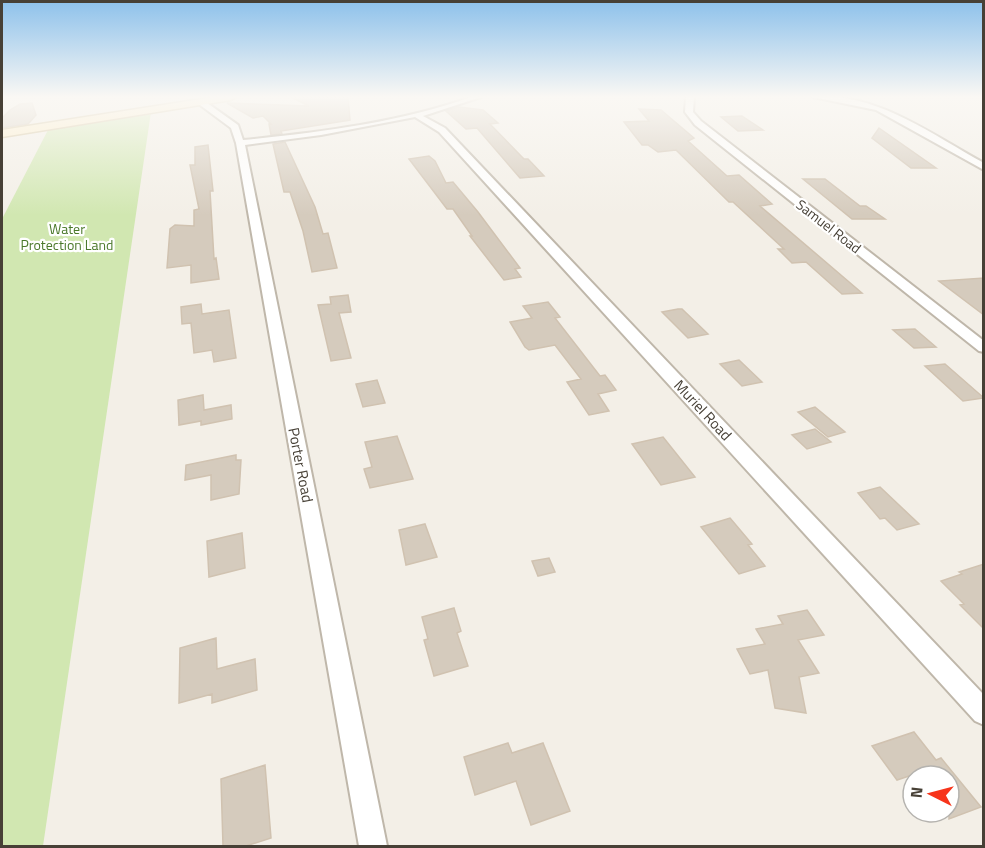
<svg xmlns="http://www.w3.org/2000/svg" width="985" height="848" font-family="'Titillium Web',sans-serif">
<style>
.green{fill:#d1e7b1}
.building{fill:#d5cbbd;stroke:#d0c2b0;stroke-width:1.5}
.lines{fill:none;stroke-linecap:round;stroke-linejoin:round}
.street-casing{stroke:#bfb7aa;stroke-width:4}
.secondary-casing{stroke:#d3c198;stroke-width:3}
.street{fill:#fff;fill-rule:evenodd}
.secondary{fill:#feeec7;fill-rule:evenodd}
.labels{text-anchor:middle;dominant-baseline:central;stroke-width:4.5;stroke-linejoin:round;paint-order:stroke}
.far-street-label{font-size:14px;fill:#474036;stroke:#fff}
.far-park-label{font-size:14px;fill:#4a782a;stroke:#fff}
.street-label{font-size:15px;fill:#474036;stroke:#fff}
</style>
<rect width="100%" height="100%" fill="#f3efe7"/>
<path class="green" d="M151 112 43 846H2V219L49 128Z"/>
<path class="building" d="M291 97H348L350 120 281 131 282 134 271 135 269 124H271L263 116 253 118 227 103 309 106Z
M32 103 36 115 28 124 2 128V118L10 110 20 104Z
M459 107 483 110 498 123 490 124 524 159H528L544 176 520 178 477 128 466 129 446 111Z
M639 109 661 110 694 138 688 141 727 176 739 175 772 204 760 206 862 293 842 294 806 262 792 263 778 249H784L733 202H729L676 150 658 152 648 145H642L624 122 649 121Z
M742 116 763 130 738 131 721 117Z
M879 128 936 168H911L872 138Z
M285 142 315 207 323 234 328 233 337 268 312 272 303 231 290 192H284L273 144Z
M208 145 213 191H210L214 259 216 258 219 279 191 283V265L167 268 170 229 175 225 194 226V210L199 209 190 165H195V147Z
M429 156 435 161 446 183 453 182 478 212 520 268 515 269 521 277 504 280 470 236H472L453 209H447L409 159Z
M803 179H825L860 206H866L885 219H852Z
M984 278V315L939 281Z
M348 295 351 312 339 313 351 358 331 361 318 305 331 304 330 297Z
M548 302 560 317 555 318 600 376 605 375 616 390 598 394 609 411 589 415 567 382 581 379 555 345 529 350 525 347 510 322 532 318 523 306Z
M201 304 202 314 229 310 236 358 214 362 212 350 194 353 191 323 182 324 181 307Z
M678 309H682L708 334 688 338 662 312Z
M915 329 936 347 914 348 893 330Z
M739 360 762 382 742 386 720 364Z
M945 364 984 398 963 401 925 366Z
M377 380 385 403 363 407 356 384Z
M203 395 204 410 231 405 232 419 201 425V421L179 425 178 400Z
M815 407 845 432 828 437 798 412Z
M815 429 831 442 807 449 792 435Z
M397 436 413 479 370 488 364 469 372 467 365 442Z
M663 437 695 477 661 485 632 444Z
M236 455V460H241L239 494 211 500V475L185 480 186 465Z
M880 487 919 524 897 530 885 518 880 519 858 493Z
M730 518 752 544 748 545 765 566 739 574 701 527Z
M425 524 437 557 406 565 399 530Z
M242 533 245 568 209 577 207 541Z
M549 558 555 572 538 576 532 561Z
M984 564V629L960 605 964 604 941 581 962 574 959 572Z
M454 608 461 631 457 633 468 666 434 676 424 640 428 639 422 617Z
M807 610 824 635 798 640 819 673 799 677 806 713 775 708 768 670 750 674 737 649 765 644 756 629 783 624 778 616Z
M216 638 217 669 255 659 257 690 212 703V694L179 703 180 648Z
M914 732 936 760 941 758 981 807 949 819V776H909L897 780 872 746Z
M508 743 512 753 543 743 570 811 531 825 516 781 475 795 464 757Z
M265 765 271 838 246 846H223L221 779Z"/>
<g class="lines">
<g class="street-casing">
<path id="street" d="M471 97H481L423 116 445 128 984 695V725L975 721 439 132 415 117 321 135 245 145 387 846H359L236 143 231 128 196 102 203 100 238 125 243 140C316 133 403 122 471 97Z
M686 97H694L693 112 701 121 984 341V352L979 351 695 125 685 112Z
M813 97C877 92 930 134 984 163V170L876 110Z"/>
</g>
<g class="secondary-casing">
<path id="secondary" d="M214 97H236L231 100 2 137V130Z"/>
</g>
<use href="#street" class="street"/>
<use href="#secondary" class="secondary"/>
</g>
<linearGradient id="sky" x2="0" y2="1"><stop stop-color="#8dc1eb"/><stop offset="0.45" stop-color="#faf8f4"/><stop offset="1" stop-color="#faf8f4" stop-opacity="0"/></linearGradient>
<rect width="985" height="215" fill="url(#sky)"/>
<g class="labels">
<g class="far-street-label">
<text transform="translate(829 226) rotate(38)">Samuel Road</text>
</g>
<g class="far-park-label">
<text x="67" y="228">Water<tspan x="67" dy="16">Protection Land</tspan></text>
</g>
<g class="street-label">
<text transform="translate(703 410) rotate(47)">Muriel Road</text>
<text transform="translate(301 465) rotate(79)">Porter Road</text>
</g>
</g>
<rect width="985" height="848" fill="none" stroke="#474036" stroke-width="6"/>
<g transform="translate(931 794) rotate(276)"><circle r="28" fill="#ffffff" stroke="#b5b3af" stroke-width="1.5"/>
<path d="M0-4.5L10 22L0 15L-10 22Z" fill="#f7341b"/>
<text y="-9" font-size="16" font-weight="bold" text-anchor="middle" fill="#474036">N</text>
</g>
</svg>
